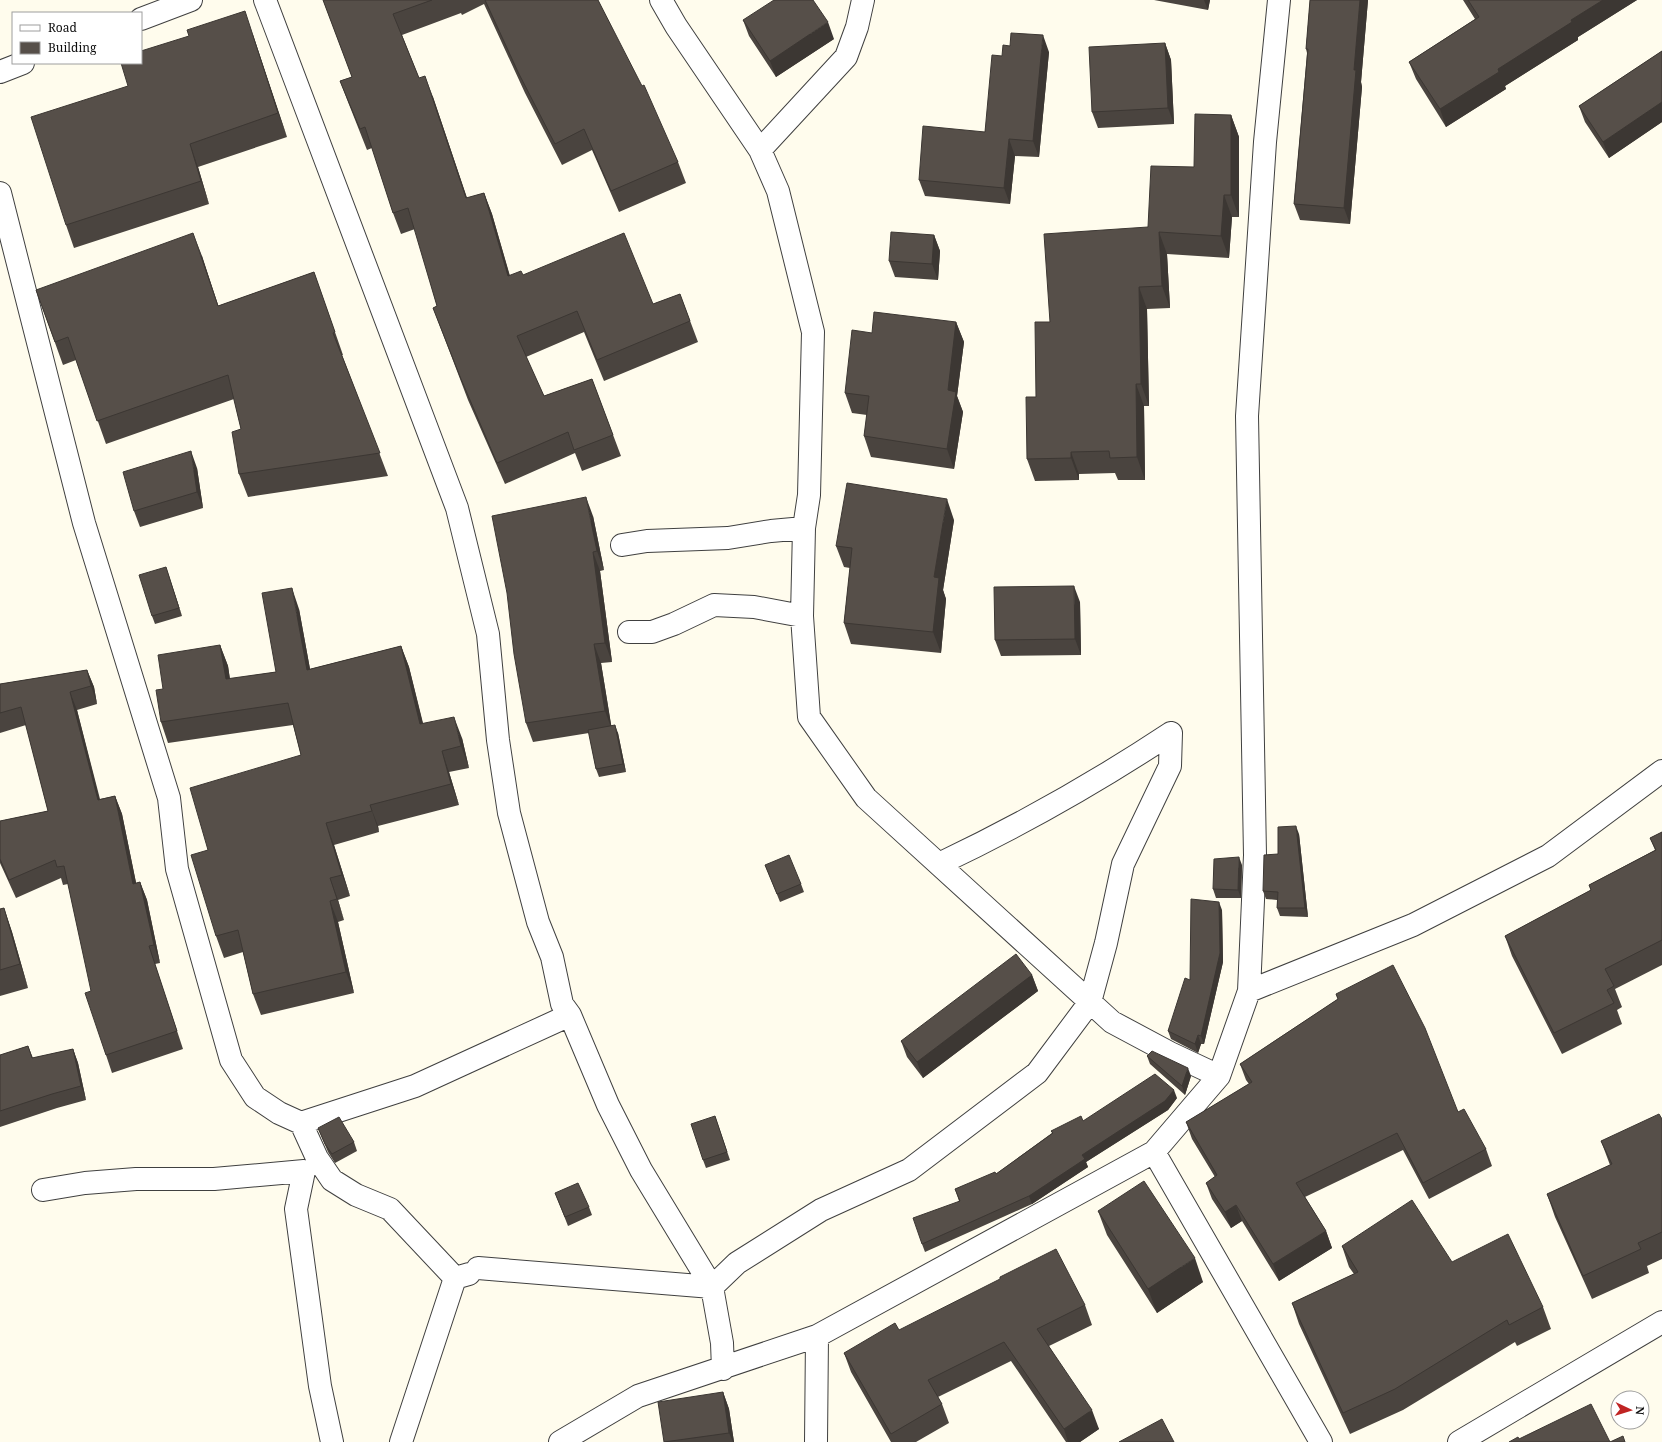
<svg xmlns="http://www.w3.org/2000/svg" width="1662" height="1442" font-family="'Noto Serif',serif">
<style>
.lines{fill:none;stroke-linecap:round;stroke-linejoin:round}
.street-casing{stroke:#404040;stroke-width:24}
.street{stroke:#fff;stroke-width:22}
.wall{fill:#4a443f}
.shaded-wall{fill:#3c3733}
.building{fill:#564f49;stroke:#3c3733}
</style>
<rect width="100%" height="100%" fill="#fffced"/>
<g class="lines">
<g class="street-casing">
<path id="street" d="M661 0 676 26 760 150 778 191 813 332 809 495 804 528 802 616 809 717 866 798 1112 1022 1170 1053 1219 1076
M141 19 191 0
M0 72 23 63
M760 150 846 57 857 27 863 0
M0 193 84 523 169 798 177 869 231 1060 255 1097 279 1113 301 1123 415 1086 570 1015 562 1004 552 957 538 922 509 813 498 740 488 634 457 508 265 0
M622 545 647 541 728 538 771 531 804 528
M629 632H652L674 624 714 605 754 607 802 616
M939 864C1019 826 1097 782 1171 733
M1249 991 1413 925 1548 856 1662 771
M301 1123 317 1158 332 1180 356 1195 390 1209 455 1278
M1154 1152 1321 1442
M43 1190 85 1183 136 1179H214L304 1171 296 1209 320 1386 332 1442
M478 1268 712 1287 641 1170 608 1105 570 1015
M723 1369 722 1343 712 1287 737 1263 821 1210 909 1170 1037 1073 1090 1002 1106 943 1123 864 1170 766 1171 733
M401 1442 455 1278 469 1274
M560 1442 638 1396 817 1336 1154 1152 1219 1076 1249 991 1255 855 1247 416 1265 142 1279 0
M816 1442 817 1336
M1459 1442 1662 1322"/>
</g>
<use href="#street" class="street"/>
</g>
<path class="wall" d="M323 0H598L678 162 686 183 619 212 592 150 562 165 525 93 484 4 462 15 461 13 402 35 419 78 433 97 467 198 484 193 492 214 510 276 523 275 653 304 680 294 698 342 604 381 584 332 526 357 544 396 592 379 621 456 582 471 575 453 505 484 468 400 433 308 437 306 415 229 401 234 393 213 372 148 367 150 348 102 340 81 352 77Z
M1154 0H1210L1208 10Z
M1310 0H1368L1361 82 1362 87 1350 224 1300 220 1294 204 1307 53 1306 49Z
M1463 0H1637L1578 37V40L1505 86 1506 89 1446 127 1416 79 1409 62 1475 19Z
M743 20 834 39 776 77 749 36Z
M253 35 287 137 198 167 209 204 74 248 66 225 128 86Z
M1165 43 1171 60 1174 124 1098 128 1092 112Z
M1662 51V122L1609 158 1585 122 1579 106Z
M1049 52 1039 157 1015 156 1010 204 925 196 919 180 985 132 1002 56Z
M1231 115 1239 137V217H1232L1229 258 1167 254 1170 308 1147 309 1149 406H1144L1145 480H1118L1115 473 1079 474V480L1035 481 1027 459 1036 397 1050 322 1148 227 1194 167Z
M934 235 940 251 938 280 895 277 889 261Z
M202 256 218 306 314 272 343 355H342L388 476 248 497 239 474 241 429 234 399 106 444 76 360 63 365 36 290Z
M956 322 964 342 957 396 963 412 954 469 871 457 864 436 867 415 852 413 845 393 872 333Z
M197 468 203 508 140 527 134 511Z
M593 516 604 570 600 571 612 662 601 663 611 725 618 733 626 772 599 777 596 769 589 733 533 742 526 723Z
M954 520 943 590 946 599 941 653 851 644 844 623 850 568 844 567 836 546Z
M166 567 182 616 155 624 152 616Z
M1080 602 1081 655 1001 656 995 640Z
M299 609 310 669 401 646 409 667 423 723 462 738 469 768 449 772 459 805 378 826 379 832 334 845 350 896 338 900 344 920 338 922 354 993 261 1015 253 994 243 952 224 958 216 936 208 850 301 755 293 725 168 743 161 722 163 689 220 645 228 666 230 679 276 672Z
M87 670 94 687 97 704 77 710 100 799 115 796 122 814 136 883 140 882 147 900 160 963 155 964 183 1049 112 1073 106 1055 68 884 63 885 61 878 16 898 0 863V821L48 811 26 725 0 733V684Z
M1662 832V965L1615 989 1622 1007 1617 1010 1622 1024 1562 1054 1512 956 1505 936 1591 890 1589 885 1655 850 1650 838Z
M1299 834 1308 917 1280 916 1277 908V900L1266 899 1263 891 1278 854Z
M765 865 801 884 804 892 780 902Z
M1242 865 1241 898H1216L1213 889Z
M4 908 12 932 28 988 0 996V909Z
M1222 910 1223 962 1204 1044H1201L1198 1053 1171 1039 1168 1031 1190 980Z
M1032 975 1038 991 923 1078 907 1057 901 1041Z
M1336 994 1458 1112 1486 1149 1492 1166 1429 1199 1403 1150 1305 1197 1326 1231 1332 1248 1279 1281 1242 1221 1231 1228 1212 1199 1206 1183 1215 1177 1192 1139 1186 1122 1249 1084 1246 1080 1240 1064 1338 999Z
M28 1046 33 1058 73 1049 78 1063 86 1100 57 1108 0 1127V1055Z
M1147 1056 1191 1076 1185 1095 1150 1064Z
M1177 1098 1168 1110 1086 1162 1088 1167 1032 1204 925 1252 922 1244 959 1201 955 1189 996 1174 1052 1133 1051 1131 1083 1121Z
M715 1116 730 1160 706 1168 703 1160Z
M1662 1119V1259L1647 1266 1649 1273 1592 1299 1555 1217 1547 1194 1610 1165 1601 1141Z
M318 1128 354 1142 357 1151 335 1163 328 1152Z
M555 1193 589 1207 592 1215 568 1226Z
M1098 1211 1203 1282 1157 1313 1107 1235Z
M1342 1246 1452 1262 1543 1307 1551 1329 1517 1346 1515 1342 1403 1410 1350 1434 1299 1324 1292 1303 1354 1274 1349 1267Z
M1085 1305 1092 1325 1049 1346 1099 1429 1080 1442H1066L1011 1361 938 1397 942 1404 949 1423 916 1442H891L851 1372 844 1353 899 1330Z
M723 1392 729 1409 734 1442H664Z"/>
<path class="shaded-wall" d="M1204 0H1210L1208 10Z
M1360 0H1368L1361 82 1362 87 1350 224 1344 208 1354 70Z
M1603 0H1637L1578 37V40L1505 86 1506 89 1446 127 1440 109 1498 69 1571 20Z
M245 11 287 137 278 113Z
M828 22 834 39 776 77 770 61Z
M1043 35 1049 52 1039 157 1033 141Z
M1165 43 1171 60 1174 124 1168 108Z
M425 76 433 97 474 219 466 198Z
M1662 102V122L1609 158 1603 142Z
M1231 115 1239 137V217L1231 195Z
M1009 139 1015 156 1010 204 1004 188Z
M190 144 198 167 209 204 201 181Z
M484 193 492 214 516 298 508 276Z
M1224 195 1232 217 1229 258 1221 236Z
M1159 232 1167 254 1170 308 1162 286Z
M193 233 202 256 226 329 218 306Z
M934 235 940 251 938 280 932 264Z
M1139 287 1147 309 1149 406 1141 384Z
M956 322 964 342 957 396 963 412 954 469 947 449 948 390Z
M1136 384 1144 406 1145 480 1137 457Z
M191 451 197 468 203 508 197 492Z
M1071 452 1079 474V480L1071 458Z
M586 497 593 516 604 570 597 551Z
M947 499 954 520 943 590 946 599 941 653 933 632 934 577Z
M593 552 600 571 612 662 605 643Z
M166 567 169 576 182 616 179 608Z
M1074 586 1080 602 1081 655 1075 639Z
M292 588 299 609 314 691 307 670Z
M594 644 601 663 612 730 605 711Z
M220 645 228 666 233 701 226 679Z
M401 646 409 667 428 745 420 724Z
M87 670 94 687 97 704 91 686Z
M70 692 77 710 104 818 98 800Z
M454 717 462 738 469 768 461 746Z
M615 725 618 733 626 772 623 764Z
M442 751 449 772 459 805 451 784Z
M115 796 122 814 140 902 133 884Z
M370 805 378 826 379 832Z
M326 823 334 845 350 896 342 875Z
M1296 826 1299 834 1308 917 1305 908Z
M1239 857 1242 865 1241 898 1238 890Z
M330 878 338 900 344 920Z
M140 882 147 900 160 963 154 945Z
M330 901 338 922 354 993 346 972Z
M1219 902 1222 910 1223 962 1204 1044 1201 1036Z
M4 908 12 932 28 988 20 964Z
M1032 975 1038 991 923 1078 917 1062Z
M1198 1035 1201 1044 1198 1053 1195 1044Z
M73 1049 78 1063 86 1100 81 1086Z
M1188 1068 1191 1076 1185 1095 1182 1086Z
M1174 1090 1177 1098 1168 1110 1086 1162 1088 1167 1032 1204 1029 1196 1082 1155Z
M1236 1205 1242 1221 1231 1228 1225 1212Z
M1326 1231 1332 1248 1279 1281 1273 1264Z
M1195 1258 1203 1282 1157 1313 1148 1289Z
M723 1392 729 1409 734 1442H733L729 1433Z
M1092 1410 1099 1429 1080 1442H1068L1064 1429Z"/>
<path class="building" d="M323 0H432L393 14 419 78 425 76 466 198 484 193 508 276 521 271 523 275 624 233 653 304 680 294 690 321 597 360 577 311 517 336 544 396 592 379 613 435 574 450 568 432 497 463 461 379 433 308 437 306 408 208 393 213 365 127 360 129 340 81 352 77Z
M485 0H598L642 86 644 85 678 162 611 191 584 129 555 144 518 72Z
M774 0H813L828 22 770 61 743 20Z
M1310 0H1360L1354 70H1356L1344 208 1294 204 1308 49H1306Z
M1468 0H1603L1571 20 1572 22 1498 69 1499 72 1440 109 1409 62 1479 17Z
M245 11 278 113 190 144 201 181 66 225 31 117 128 86 121 63H141V51L189 36 187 30Z
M1011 33 1043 35 1033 141 1009 139 1004 188 919 180 923 126 985 132 992 55 1002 56 1003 45 1010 46Z
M1165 43 1168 108 1092 112 1089 47Z
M1662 51V102L1603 142 1579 106Z
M1195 114 1231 115V195H1224L1221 236 1159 232 1162 286 1139 287 1141 384H1136L1137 457 1110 458 1109 451 1071 452V458L1027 459 1026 397H1036L1035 322H1050L1044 234 1148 227 1151 166 1194 167Z
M891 232 934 235 932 264 889 261Z
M193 233 218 306 314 272 335 332 333 333 380 453 239 474 232 432 241 429 228 375 97 421 68 337 55 342 36 290Z
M874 312 956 322 948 390 956 392 947 449 864 436 869 396 845 393 852 330 872 333Z
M191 451 197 492 134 511 123 472Z
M847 483 947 499 934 577 939 578 933 632 844 623 852 548 836 546Z
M586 497 597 551 593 552 605 643 594 644 605 711 526 723 514 654 507 593 492 516Z
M166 567 179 608 152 616 139 575Z
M1074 586 1075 639 995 640 994 587Z
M292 588 307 670 401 646 420 724 454 717 461 746 442 751 451 784 370 805 372 811 326 823 342 875 330 878 337 899 330 901 346 972 253 994 238 930 216 936 191 855 208 850 190 788 301 755 288 703 161 722 156 690 163 689 158 655 220 645 226 679 276 672 262 593Z
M87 670 91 686 70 692 98 800 115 796 133 884 140 882 154 945 149 946 177 1031 106 1055 85 993 91 991 64 866 57 867 55 860 9 880 0 859V821L48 811 21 707 0 713V684Z
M615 725 623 764 596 769 588 730Z
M1296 826 1305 908H1277L1278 892 1263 891 1264 855 1278 854V827Z
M1662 832V940L1605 969 1614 986 1607 990 1614 1003 1554 1033 1505 936 1591 890 1589 885 1656 850 1650 838Z
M789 855 801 884 777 894 765 865Z
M1239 857 1238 890 1213 889 1214 859Z
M1191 899 1219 902 1220 953 1201 1036 1198 1035 1195 1044 1168 1031 1185 978 1190 980Z
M4 908 20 964 0 970V909Z
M1016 954 1032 975 917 1062 901 1041Z
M1393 965 1425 1028 1458 1112 1464 1109 1486 1149 1423 1183 1397 1133 1296 1183 1326 1231 1273 1264 1236 1205 1225 1212 1206 1183 1217 1175 1186 1122 1252 1082 1240 1064 1338 999 1336 994Z
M28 1046 32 1058 73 1049 81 1086 52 1094 0 1111V1055Z
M1152 1051 1188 1068 1182 1086 1147 1056Z
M1155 1074 1174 1090 1165 1101 1082 1155 1085 1159 1029 1196 922 1244 913 1218 960 1201 955 1189 995 1172 996 1174 1053 1133 1051 1131 1081 1116 1083 1121Z
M1659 1114 1662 1119V1232L1638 1243 1641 1249 1583 1276 1547 1194 1612 1164 1601 1141Z
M715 1116 727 1152 703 1160 691 1124Z
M339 1117 354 1142 332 1154 325 1144 318 1128Z
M1144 1181 1195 1258 1148 1289 1098 1211Z
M578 1183 589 1207 565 1217 555 1193Z
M1412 1200 1452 1262 1508 1234 1543 1307 1509 1325 1507 1320 1395 1389 1343 1413 1292 1303 1358 1272 1342 1246Z
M1056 1249 1085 1305 1037 1329 1092 1410 1064 1429 1004 1342 928 1380 942 1404 891 1434 844 1353 895 1323 899 1330 1000 1279V1277Z
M723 1392 729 1433 664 1442 658 1402Z
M1591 1404 1610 1442H1509L1518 1437 1519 1439Z
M1162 1419 1174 1442H1119Z
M1623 1436 1625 1442H1610Z"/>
<rect x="12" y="12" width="130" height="52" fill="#ffffff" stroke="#9e9e9e"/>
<rect x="20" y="25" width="20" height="6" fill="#ffffff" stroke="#9e9e9e"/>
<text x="48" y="32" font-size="12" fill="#0d0d0d">Road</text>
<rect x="20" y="42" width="20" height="12" fill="#564f49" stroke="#9e9e9e"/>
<text x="48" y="52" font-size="12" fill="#0d0d0d">Building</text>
<g transform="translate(1630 1410) rotate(94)"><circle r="19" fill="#ffffff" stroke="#9e9e9e"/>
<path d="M0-3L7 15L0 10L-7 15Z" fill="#c02423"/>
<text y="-6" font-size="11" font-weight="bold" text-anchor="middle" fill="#0d0d0d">N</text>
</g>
</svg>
